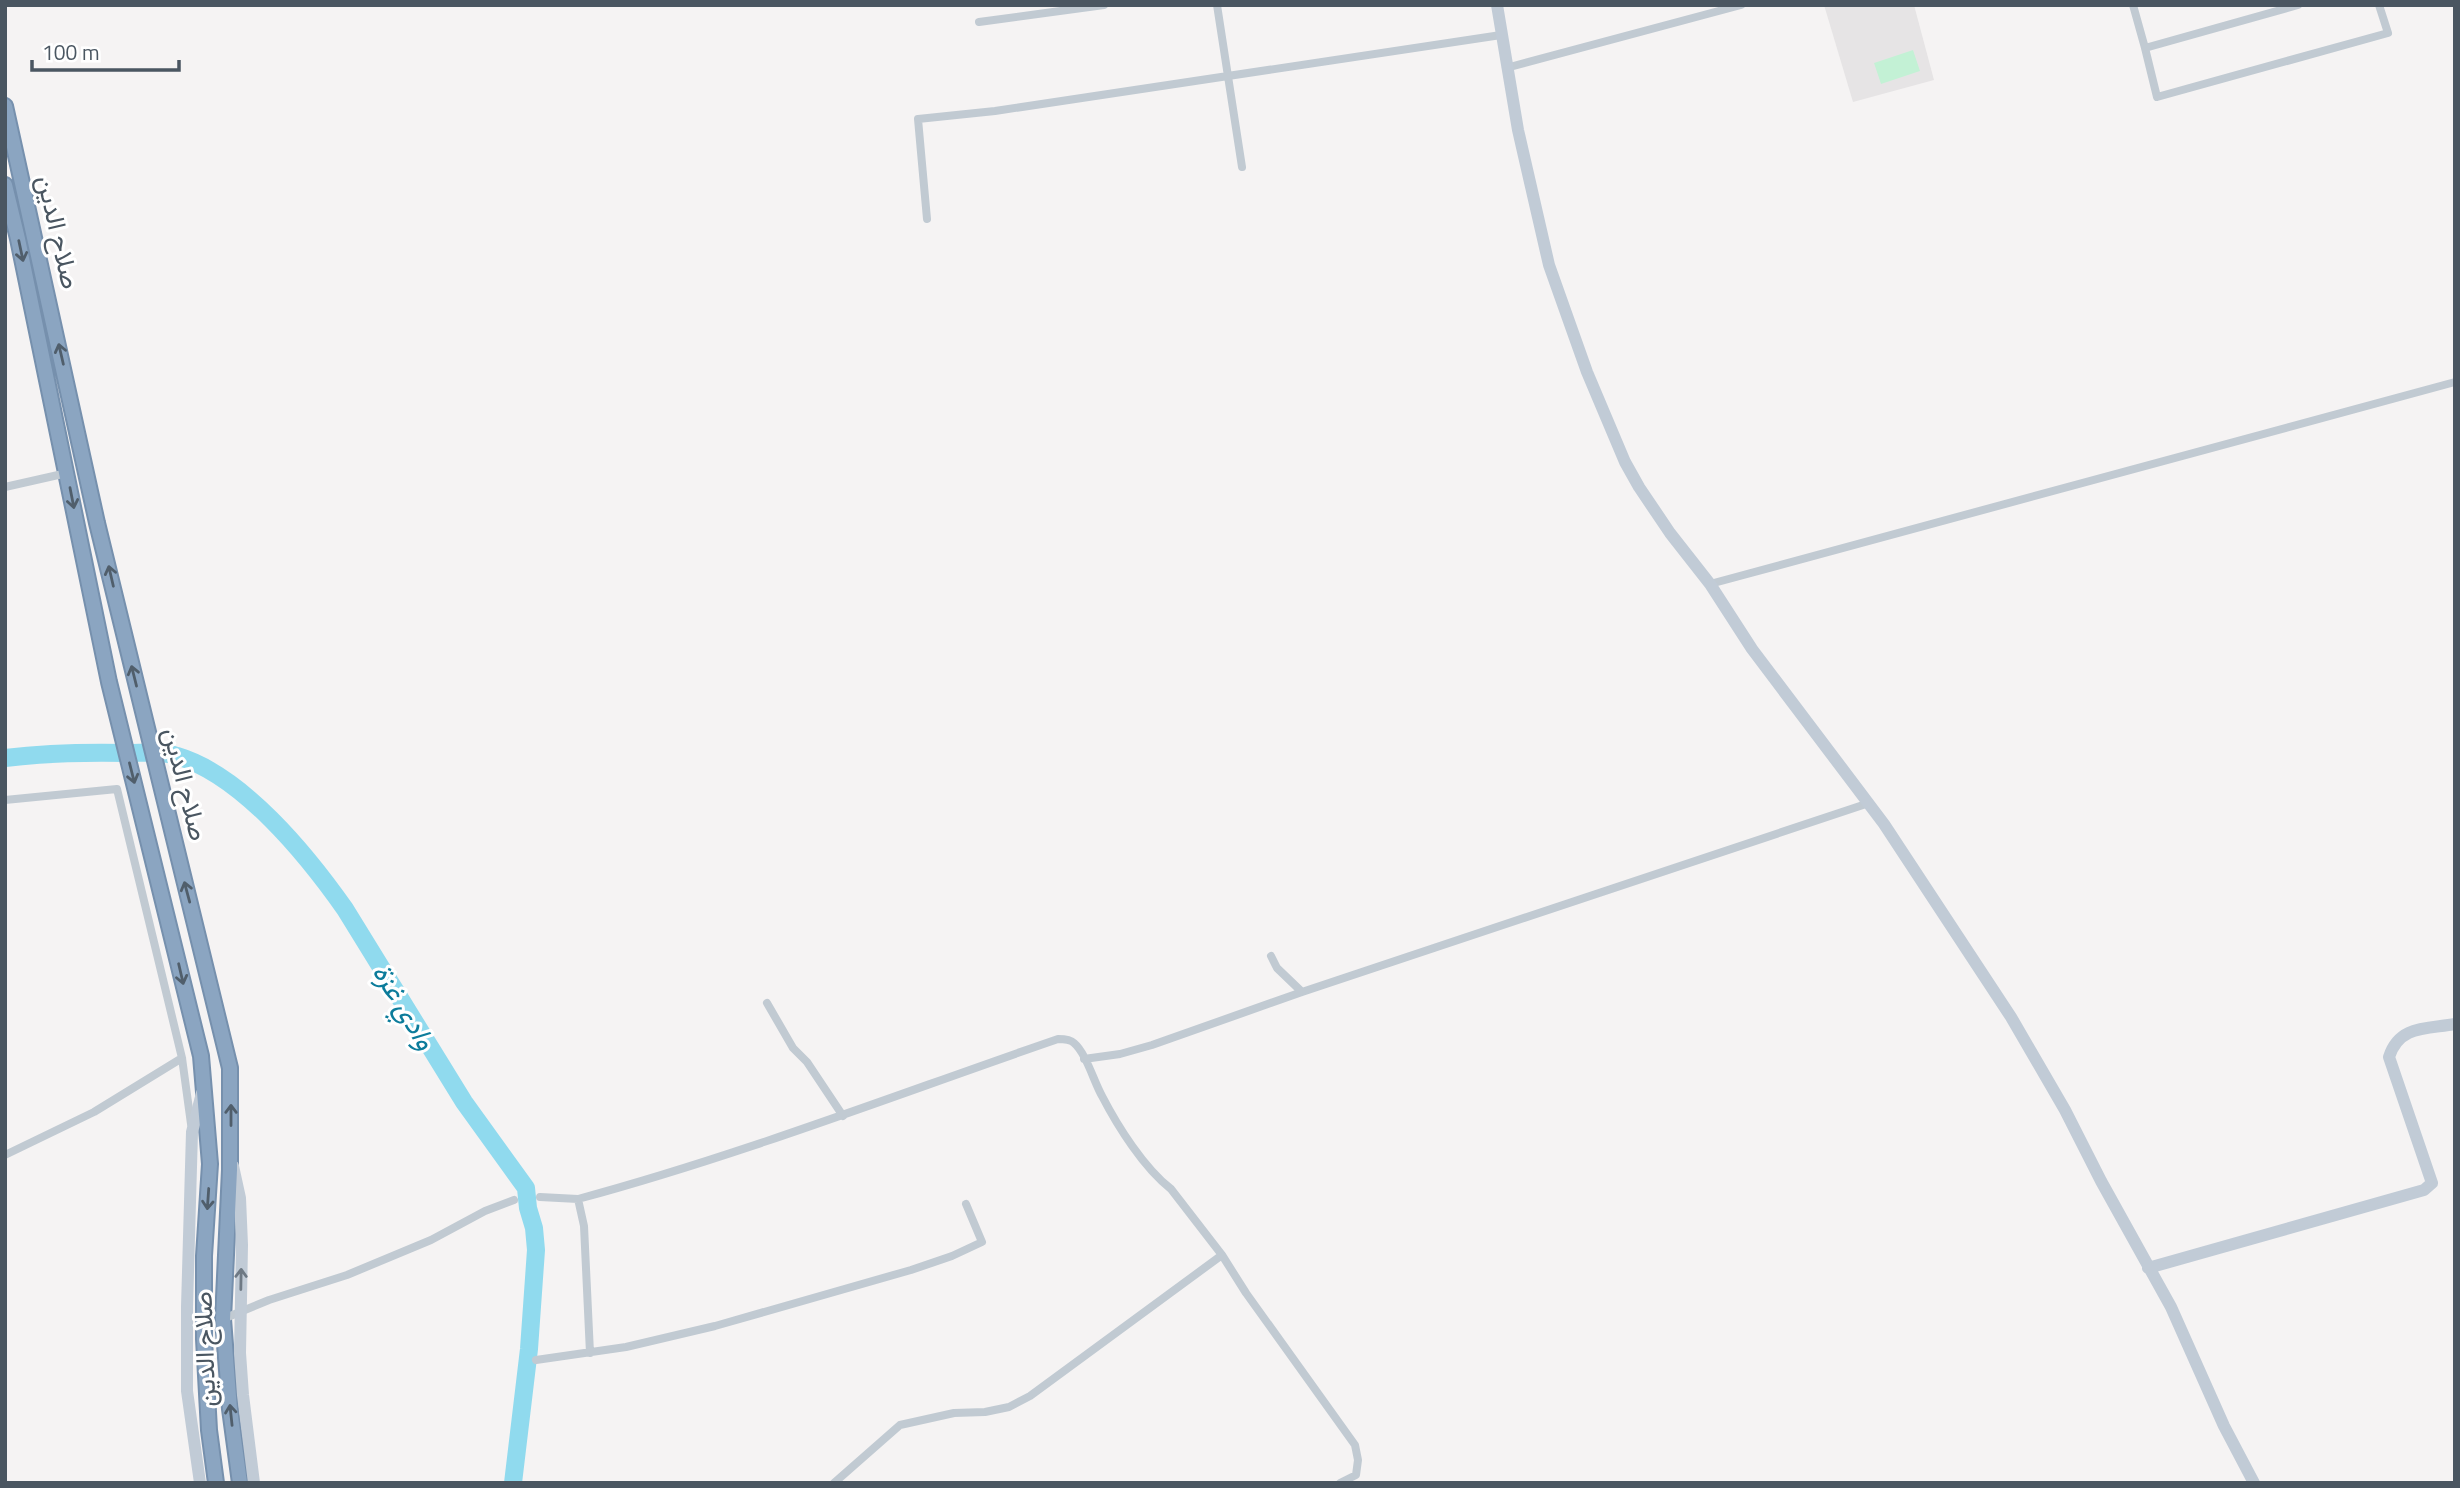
<svg xmlns="http://www.w3.org/2000/svg" width="2460" height="1488" font-family="'Titillium Web',Vazirmatn,sans-serif">
<style>
.education{fill:#e6e4e5}
.green{fill:#c3f1d5}
.lines{fill:none;stroke-linecap:round;stroke-linejoin:round}
.river{stroke:#90daee;stroke-width:18}
.highway-casing{stroke:#7690ad;stroke-width:18}
.street{stroke:#c1cad2;stroke-width:8}
.secondary{stroke:#c1cbd6;stroke-width:12}
.highway{stroke:#8ba5c1;stroke-width:14}
.oneway{stroke:#505e6b}
.oneway2{stroke:#6e7984}
.labels{text-anchor:middle;dominant-baseline:central;stroke-width:6;stroke-linejoin:round;paint-order:stroke}
.street-label{font-size:26px;fill:#4a5661;stroke:#fff}
.water-label{font-size:28px;font-style:italic;fill:#0c7c9b;stroke:#fff}
</style>
<rect width="100%" height="100%" fill="#f5f3f3"/>
<path class="education" d="M1824 5H1914L1934 80 1853 102Z"/>
<path class="green" d="M1913 50 1920 71 1881 84 1874 63Z"/>
<g class="lines">
<path class="river" d="M5 758C46 753 88 752 129 753 144 753 162 751 177 756 242 775 307 855 345 909L464 1102 526 1188 528 1208 534 1228 536 1250 529 1349 513 1483"/>
<g class="highway-casing">
<path id="highway" d="M5 106 97 523 230 1068V1170L223 1319 230 1409 240 1483
M5 185 18 239 109 682 201 1056 210 1164 204 1256V1339L209 1430 216 1483"/>
</g>
<path class="street" d="M1217 5 1242 167
M2133 5 2145 48 2298 5
M979 22 1104 5
M2145 48 2157 97 2388 33 2379 5
M1506 68 1741 5
M927 219 918 119 995 111 1501 35
M5 487 67 473
M1710 584 2455 382
M5 800 117 789 182 1058 191 1124
M1271 956 1277 968 1302 992
M767 1003 793 1048 807 1062 843 1116
M1084 1059 1120 1054 1152 1045 1302 992 1869 803
M5 1155 94 1112 182 1058
M540 1197 578 1199 584 1226 590 1353
M578 1199C741 1155 898 1094 1058 1039 1063 1039 1070 1039 1074 1043 1086 1053 1094 1082 1102 1096 1118 1127 1144 1168 1171 1189L1222 1255 1246 1293 1355 1445 1358 1460 1356 1475 1340 1483
M223 1319 269 1300 347 1275 431 1240 485 1211 514 1200
M536 1360 626 1347 715 1326 911 1270 952 1256 982 1242 966 1204
M834 1483 900 1425 954 1413 985 1412 1009 1407 1030 1396 1222 1255"/>
<path class="secondary" d="M1497 5 1518 130 1549 265 1587 372 1625 462 1639 487 1670 533 1710 584 1752 649 1884 824 2011 1017 2065 1110 2101 1181 2171 1307 2224 1426 2254 1483
M233 1166 240 1198 242 1245 240 1353 243 1395 254 1483
M2148 1268 2424 1190 2432 1183 2389 1057C2399 1025 2427 1029 2455 1024
M200 1483 187 1391V1307L192 1132 202 1093"/>
<use href="#highway" class="highway"/>
</g>
<defs><path id="oneway-shaft" d="M-6 0H5M1.5-3L5.5 0L1.5 3" fill="none" stroke-width="1.6" stroke-linecap="round" stroke-linejoin="round" transform="scale(1.75)"/></defs>
<g class="oneway">
<use href="#oneway-shaft" transform="translate(21 251) rotate(78)"/>
<use href="#oneway-shaft" transform="translate(61 354) rotate(-103)"/>
<use href="#oneway-shaft" transform="translate(72 498) rotate(79)"/>
<use href="#oneway-shaft" transform="translate(111 576) rotate(-103)"/>
<use href="#oneway-shaft" transform="translate(134 676) rotate(-104)"/>
<use href="#oneway-shaft" transform="translate(132 773) rotate(76)"/>
<use href="#oneway-shaft" transform="translate(187 892) rotate(-105)"/>
<use href="#oneway-shaft" transform="translate(181 974) rotate(77)"/>
<use href="#oneway-shaft" transform="translate(231 1115) rotate(-90)"/>
<use href="#oneway-shaft" transform="translate(208 1199) rotate(94)"/>
<use href="#oneway-shaft" transform="translate(231 1415) rotate(-96)"/>
</g>
<use class="oneway2" href="#oneway-shaft" transform="translate(241 1279) rotate(-89)"/>
<g class="labels">
<g class="street-label">
<text transform="translate(59 232) rotate(77)">صلاح الدين</text>
<text transform="translate(186 784) rotate(76)">صلاح الدين</text>
<text transform="translate(204 1349) rotate(-92)">صلاح الدين</text>
</g>
<g class="water-label">
<text transform="translate(405 1006) rotate(59)">وادي غزة</text>
</g>
</g>
<rect width="2460" height="1488" fill="none" stroke="#4a5661" stroke-width="14"/>
<path d="M32 60v10h147v-10" fill="none" stroke="#4a5661" stroke-width="3.5"/>
<text x="42" y="60" font-size="21" fill="#4a5661" stroke="#ffffff" stroke-width="5" paint-order="stroke">100 m</text>
</svg>
